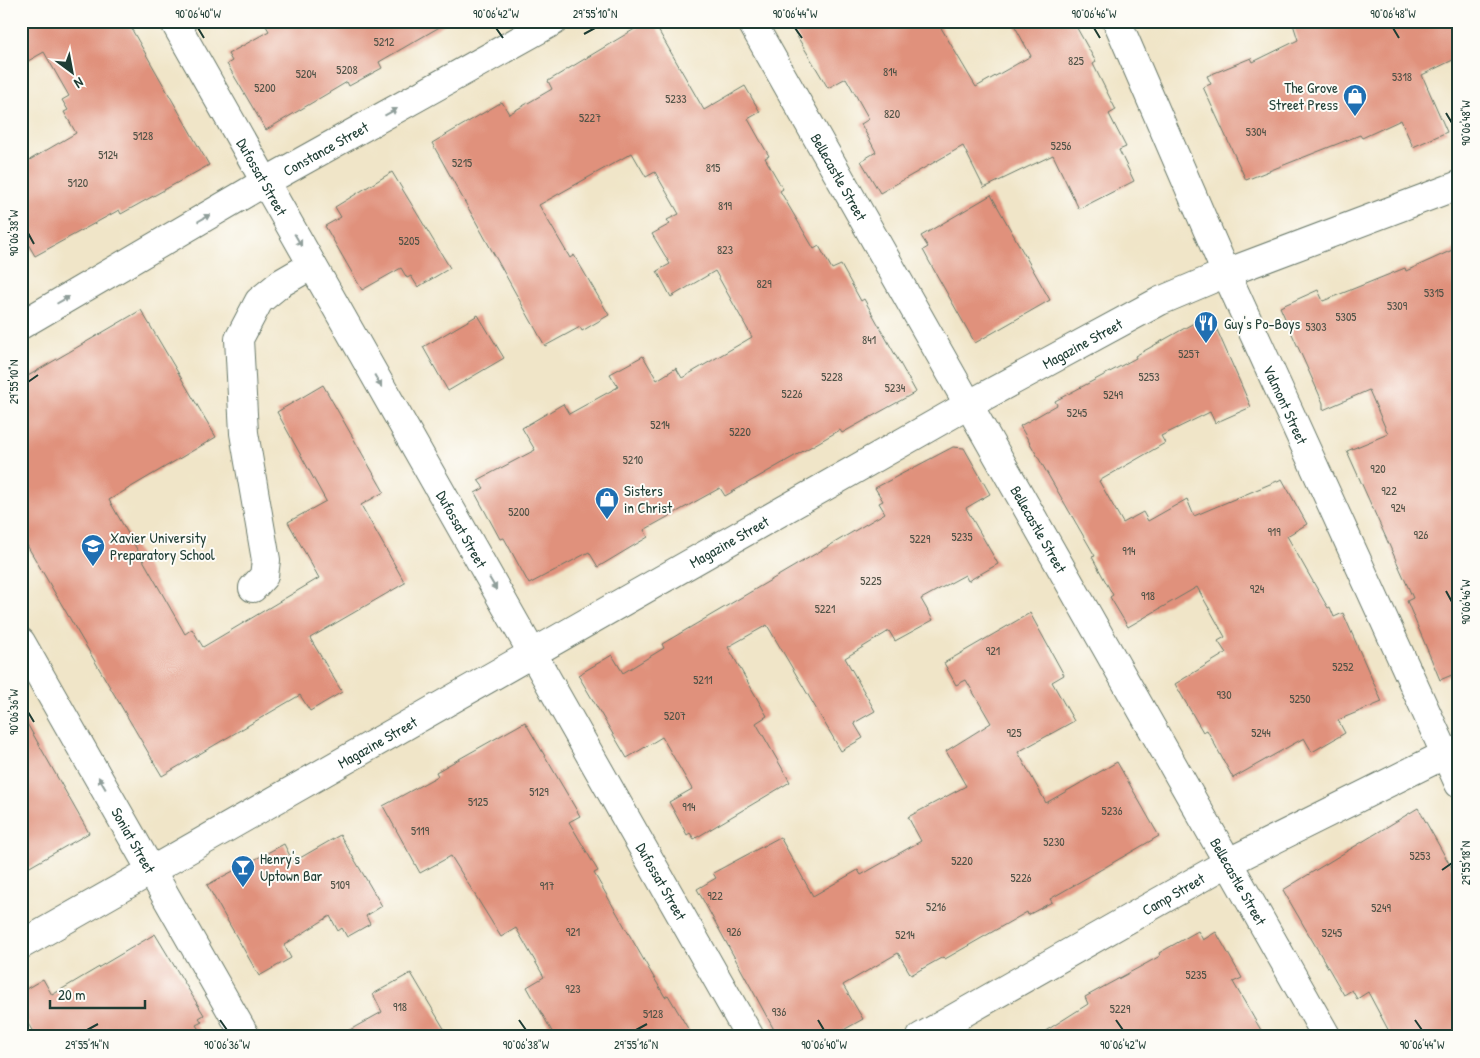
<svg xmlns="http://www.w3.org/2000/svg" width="1480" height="1058" font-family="'Patrick Hand',sans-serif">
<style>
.building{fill:#e0917b}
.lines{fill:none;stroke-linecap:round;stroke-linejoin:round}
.minor-casing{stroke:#687868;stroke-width:30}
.minor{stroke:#fff;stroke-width:28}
.oneway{fill:#8f9e9a}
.ticks{fill:none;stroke:#1f3d34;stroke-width:2}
.labels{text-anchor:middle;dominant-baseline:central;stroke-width:4;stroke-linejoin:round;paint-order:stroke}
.number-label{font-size:12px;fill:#4f5246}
.poi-label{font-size:15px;fill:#1f3d34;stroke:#fdfcf7;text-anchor:start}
.street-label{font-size:15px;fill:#1f3d34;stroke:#fdfcf7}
.neatline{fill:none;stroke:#1f3d34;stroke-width:2}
.ticks-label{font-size:12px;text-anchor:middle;fill:#1f3d34}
</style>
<rect width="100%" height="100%" fill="#fdfcf7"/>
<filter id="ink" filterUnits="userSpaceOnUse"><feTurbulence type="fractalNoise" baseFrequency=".02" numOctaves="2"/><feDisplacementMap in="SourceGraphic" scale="10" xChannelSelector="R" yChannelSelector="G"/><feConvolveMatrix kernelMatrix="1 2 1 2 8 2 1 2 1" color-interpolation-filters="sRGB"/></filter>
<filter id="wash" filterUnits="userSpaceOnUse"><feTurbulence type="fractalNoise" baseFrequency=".0096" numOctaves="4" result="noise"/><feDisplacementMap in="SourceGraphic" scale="20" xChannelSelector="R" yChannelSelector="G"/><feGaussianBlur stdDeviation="1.12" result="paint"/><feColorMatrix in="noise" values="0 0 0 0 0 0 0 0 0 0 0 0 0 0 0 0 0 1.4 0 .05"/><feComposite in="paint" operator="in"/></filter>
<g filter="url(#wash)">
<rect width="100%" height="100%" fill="#f0e5c8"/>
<g id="blocks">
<path class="building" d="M21 21H127L209 165 121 214 119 210 35 256 21 232V165L76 133 64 112 68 110 62 100 69 96 44 52 21 65Z
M263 21H450L379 62 382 68 349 86 347 82 266 130 227 64 232 61 228 54 269 31Z
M648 21H653L704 110 745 86 760 112 748 119 769 156 765 158 783 189 780 191 814 249 819 246 832 269 841 265 861 301 864 299 916 392 842 433 840 430 725 496 720 488 644 530 648 537 598 567 589 552 529 584 504 538 500 539 475 493 484 488 478 480 535 450 522 428 563 404 569 414 618 387 610 374 643 356 657 380 676 368 682 378 752 337 715 271 671 297 657 271 670 264 652 234 670 224 667 220 679 214 655 172 646 177 632 153 539 205 570 258 574 255 609 315 582 331 580 327 545 346 432 143 502 102 509 114 552 89 548 81Z
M788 21H937L976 87 1031 56 1012 21H1073L1096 62 1093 64 1116 110 1109 114 1126 147 1119 150 1134 181 1079 209 1053 155 984 188 963 146 880 193 861 161 876 152 861 124 869 119 846 78 828 88Z
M1292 21H1459V57L1422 75 1447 132 1413 147 1401 120 1362 138 1360 135 1246 180 1203 87 1211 84 1207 76 1251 58 1253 62 1298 40Z
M392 172 450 268 418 287 411 276 407 278 401 268 362 290 325 226 341 217 335 207Z
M991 195 1050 300 975 343 930 263 923 250 928 247 921 236Z
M1459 247V672L1440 680 1407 601 1413 598 1347 451 1388 434 1369 390 1323 410V403L1280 307 1318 290 1323 301 1405 268 1406 271Z
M141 310 216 437 109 500 185 634 192 629 203 647 319 578 288 522 326 501 277 412 323 385 384 492 361 505 405 583 310 638 342 692 310 711 300 695 162 776 21 535V380Z
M1210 314 1251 407 1215 423 1210 412 1161 436 1165 443 1099 481 1123 523 1143 512 1148 521 1187 499 1194 516 1282 479 1307 524 1287 536 1328 608 1330 607 1334 617 1343 613 1382 702 1338 720 1345 733 1312 752 1304 738 1233 778 1207 730 1203 732 1175 684 1226 653 1218 641 1225 637 1197 587 1128 627 1110 597 1113 595 1092 557 1095 556 1020 426 1057 405 1055 401 1136 358 1135 356Z
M478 315 504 358 448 391 423 347Z
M953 447 964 448 990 494 966 508 998 564 968 581 965 575 921 599 933 620 895 641 889 631 845 658 875 711 854 723 863 738 841 751 767 625 728 647 767 716 756 723 790 782 694 839 690 833 687 835 669 802 692 789 662 737 627 758 578 675 612 655 623 673 664 648 662 644 885 513 879 503 883 501 875 488Z
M1030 613 1064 675 1052 682 1074 721 1018 752 1046 803 1117 762 1159 836 1050 899 1052 902 1028 915 1027 912 945 959 943 957 911 975 898 953 843 985 863 1019 831 1037H778L697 889 716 878 713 873 780 837 813 896 858 870 861 875 921 841 908 817 966 786 946 751 991 723 966 680 956 685 944 663Z
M21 713 89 833 21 872Z
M525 722 580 816 569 822 598 871 594 873 665 997 668 995 693 1037H555L527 987 544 977 516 928 501 937 451 856 420 873 383 806 438 776 436 772Z
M1418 808 1459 881V1037H1392L1368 992 1357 999 1352 990 1344 995 1283 890Z
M340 835 382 906 366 916 370 924 347 937 342 928 338 931 330 916 284 945 291 958 259 976 207 885 284 844 293 862Z
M1198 931 1203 940 1216 932 1242 978 1233 982 1265 1037H1036L1088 1004 1085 997 1160 956 1159 953Z
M155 934 204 1015 199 1018 202 1022 196 1025 204 1037H36L21 1012V992L43 979 52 995Z
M411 973 449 1037H337L382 1012 373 994Z"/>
</g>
</g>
<g filter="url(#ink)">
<use href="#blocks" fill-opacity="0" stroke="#687868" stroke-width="1"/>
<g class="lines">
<g class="minor-casing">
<g id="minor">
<path id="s1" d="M174 21 750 1037"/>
<path id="s2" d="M751 21 1327 1037"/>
<path id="s3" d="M1117 21 1226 273 1459 784"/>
<path id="s4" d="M21 325 265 182 554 21"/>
<path d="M253 588 264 576 266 560 244 433 239 339 259 301 281 283 312 265"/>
<path id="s5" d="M21 642 246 1037"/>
<path id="s6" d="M21 945 968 405 1160 301 1226 273 1459 185"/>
<path id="s7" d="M921 1037 1227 863 1446 754 1459 750"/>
</g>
</g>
<use href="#minor" class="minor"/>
</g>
<defs><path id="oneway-solid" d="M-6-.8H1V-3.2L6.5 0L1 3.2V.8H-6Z" transform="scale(1.25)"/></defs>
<g class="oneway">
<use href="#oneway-solid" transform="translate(391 112) rotate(-29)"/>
<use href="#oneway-solid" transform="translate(204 218) rotate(-30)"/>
<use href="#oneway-solid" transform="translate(298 240) rotate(60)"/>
<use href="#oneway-solid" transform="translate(63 300) rotate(-30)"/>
<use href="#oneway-solid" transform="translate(378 381) rotate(60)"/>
<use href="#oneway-solid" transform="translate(493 584) rotate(60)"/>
<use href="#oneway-solid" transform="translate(102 783) rotate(-120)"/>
</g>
</g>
<path class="ticks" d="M198 28 204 38M496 28 503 38M795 28 802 38M1094 28 1100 38M1393 28 1399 38M584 34 595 28M1446 113 1452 123M28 233 34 244M28 382 38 375M1446 591 1452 602M28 712 34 722M1442 870 1452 863M220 1020 227 1030M519 1020 526 1030M818 1020 824 1030M1116 1020 1123 1030M1415 1020 1422 1030M87 1030 98 1024M636 1030 647 1024"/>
<defs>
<g id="shop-pin" transform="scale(1.25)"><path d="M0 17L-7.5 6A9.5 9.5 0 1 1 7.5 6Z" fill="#1f6fb2" stroke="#fdfcf7"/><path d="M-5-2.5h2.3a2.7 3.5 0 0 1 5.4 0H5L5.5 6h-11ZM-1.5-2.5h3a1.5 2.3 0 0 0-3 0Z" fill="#fff"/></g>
<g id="restaurant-pin" transform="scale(1.25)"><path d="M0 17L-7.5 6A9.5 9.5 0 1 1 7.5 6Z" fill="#1f6fb2" stroke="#fdfcf7"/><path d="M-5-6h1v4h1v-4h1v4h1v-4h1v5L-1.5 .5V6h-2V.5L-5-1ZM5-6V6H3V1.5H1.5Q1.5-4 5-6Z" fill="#fff"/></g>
<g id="school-pin" transform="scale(1.25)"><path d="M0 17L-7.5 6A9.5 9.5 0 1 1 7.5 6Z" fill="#1f6fb2" stroke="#fdfcf7"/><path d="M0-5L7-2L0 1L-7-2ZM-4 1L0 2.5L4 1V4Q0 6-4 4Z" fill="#fff"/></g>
<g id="bar-pin" transform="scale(1.25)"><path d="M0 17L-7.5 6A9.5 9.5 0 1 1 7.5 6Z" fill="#1f6fb2" stroke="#fdfcf7"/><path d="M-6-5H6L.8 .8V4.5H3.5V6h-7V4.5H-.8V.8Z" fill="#fff"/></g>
</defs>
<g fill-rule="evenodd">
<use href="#shop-pin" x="1355" y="96"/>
<use href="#restaurant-pin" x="1206" y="323"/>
<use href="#shop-pin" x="607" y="499"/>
<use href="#school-pin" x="93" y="546"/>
<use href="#bar-pin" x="243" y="867"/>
</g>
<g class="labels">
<g class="number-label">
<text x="384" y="41">5212</text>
<text x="1076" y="60">825</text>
<text x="347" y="69">5208</text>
<text x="890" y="71">814</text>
<text x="306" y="73">5204</text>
<text x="1402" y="76">5318</text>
<text x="265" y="87">5200</text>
<text x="676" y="98">5233</text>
<text x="892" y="113">820</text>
<text x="590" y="117">5227</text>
<text x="1256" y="131">5304</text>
<text x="143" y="135">5128</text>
<text x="1061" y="145">5256</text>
<text x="108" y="154">5124</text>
<text x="462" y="162">5215</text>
<text x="713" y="167">815</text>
<text x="78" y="182">5120</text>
<text x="725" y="205">819</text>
<text x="409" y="240">5205</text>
<text x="725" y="249">823</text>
<text x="764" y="283">829</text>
<text x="1434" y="292">5315</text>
<text x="1397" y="305">5309</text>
<text x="1346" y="316">5305</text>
<text x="1316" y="326">5303</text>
<text x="869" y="339">841</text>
<text x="1189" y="353">5257</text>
<text x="832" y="376">5228</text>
<text x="1149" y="376">5253</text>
<text x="895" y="387">5234</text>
<text x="792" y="393">5226</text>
<text x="1113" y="394">5249</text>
<text x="1077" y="412">5245</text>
<text x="660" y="424">5214</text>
<text x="740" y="431">5220</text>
<text x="633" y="459">5210</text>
<text x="1378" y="468">920</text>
<text x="1389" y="490">922</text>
<text x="1398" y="507">924</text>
<text x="519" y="511">5200</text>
<text x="1274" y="531">919</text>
<text x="1421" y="534">926</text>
<text x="962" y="536">5235</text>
<text x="920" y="538">5229</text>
<text x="1129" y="550">914</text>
<text x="871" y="580">5225</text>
<text x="1257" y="588">924</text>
<text x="1148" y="595">918</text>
<text x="825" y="608">5221</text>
<text x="993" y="650">921</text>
<text x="1343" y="666">5252</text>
<text x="703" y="679">5211</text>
<text x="1224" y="694">930</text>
<text x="1300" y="698">5250</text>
<text x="675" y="715">5207</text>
<text x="1014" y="732">925</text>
<text x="1261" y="732">5244</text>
<text x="539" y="791">5129</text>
<text x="478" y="801">5125</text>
<text x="689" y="806">914</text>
<text x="1112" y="810">5236</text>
<text x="420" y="830">5119</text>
<text x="1054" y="841">5230</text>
<text x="1420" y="855">5253</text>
<text x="962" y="860">5220</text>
<text x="1021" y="877">5226</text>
<text x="340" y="884">5109</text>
<text x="547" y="885">917</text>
<text x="715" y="895">922</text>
<text x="936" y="906">5216</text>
<text x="1381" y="907">5249</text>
<text x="573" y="931">921</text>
<text x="734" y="931">926</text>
<text x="1332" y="932">5245</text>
<text x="905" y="934">5214</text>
<text x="1196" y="974">5235</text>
<text x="573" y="988">923</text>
<text x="400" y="1006">918</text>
<text x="1120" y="1008">5229</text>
<text x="779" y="1011">936</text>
<text x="653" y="1013">5128</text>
</g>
<g class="poi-label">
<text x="1338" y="87" text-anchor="end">The Grove<tspan x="1338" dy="17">Street Press</tspan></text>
<text x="1224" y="323">Guy's Po-Boys</text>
<text x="624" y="490">Sisters<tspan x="624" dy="17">in Christ</tspan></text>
<text x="110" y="537">Xavier University<tspan x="110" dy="17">Preparatory School</tspan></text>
<text x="260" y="858">Henry's<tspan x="260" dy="17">Uptown Bar</tspan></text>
</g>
<g class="street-label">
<text stroke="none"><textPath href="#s4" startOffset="352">Constance Street</textPath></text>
<text stroke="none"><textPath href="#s1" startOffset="179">Dufossat Street</textPath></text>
<text stroke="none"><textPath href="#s2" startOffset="179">Bellecastle Street</textPath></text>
<text stroke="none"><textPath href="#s6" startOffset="1220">Magazine Street</textPath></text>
<text stroke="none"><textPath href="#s3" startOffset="419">Valmont Street</textPath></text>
<text stroke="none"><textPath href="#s1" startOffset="584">Dufossat Street</textPath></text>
<text stroke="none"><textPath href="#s2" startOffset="584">Bellecastle Street</textPath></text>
<text stroke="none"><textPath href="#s6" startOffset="815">Magazine Street</textPath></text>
<text stroke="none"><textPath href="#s6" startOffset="410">Magazine Street</textPath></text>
<text stroke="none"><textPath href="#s5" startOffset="228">Soniat Street</textPath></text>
<text stroke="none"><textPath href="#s1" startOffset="989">Dufossat Street</textPath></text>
<text stroke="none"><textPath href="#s2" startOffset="989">Bellecastle Street</textPath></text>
<text stroke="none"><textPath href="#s7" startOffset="290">Camp Street</textPath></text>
</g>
</g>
<rect width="1480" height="1058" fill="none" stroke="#fdfcf7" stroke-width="55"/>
<g transform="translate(72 72) rotate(148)" stroke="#fdfcf7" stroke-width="4" paint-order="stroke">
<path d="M0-4L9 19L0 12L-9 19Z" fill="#1f3d34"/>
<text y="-8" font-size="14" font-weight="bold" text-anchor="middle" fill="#1f3d34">N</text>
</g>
<path d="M50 1000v8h95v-8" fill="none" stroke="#1f3d34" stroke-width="2.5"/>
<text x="58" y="1000" font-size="15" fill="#1f3d34" stroke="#fdfcf7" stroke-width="4" paint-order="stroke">20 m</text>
<rect x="28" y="28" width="1424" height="1002" class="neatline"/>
<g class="ticks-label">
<text x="198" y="18">90°06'40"W</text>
<text x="496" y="18">90°06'42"W</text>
<text x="595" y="18">29°55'10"N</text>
<text x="795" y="18">90°06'44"W</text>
<text x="1094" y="18">90°06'46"W</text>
<text x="1393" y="18">90°06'48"W</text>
<text transform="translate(1466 123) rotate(-90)" y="4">90°06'48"W</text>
<text transform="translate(14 233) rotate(-90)" y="4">90°06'38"W</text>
<text transform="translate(14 382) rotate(-90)" y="4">29°55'10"N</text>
<text transform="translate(1466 602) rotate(-90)" y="4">90°06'46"W</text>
<text transform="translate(14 712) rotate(-90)" y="4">90°06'36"W</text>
<text transform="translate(1466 863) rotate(-90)" y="4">29°55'18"N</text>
<text x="87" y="1049">29°55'14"N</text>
<text x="227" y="1049">90°06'36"W</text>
<text x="526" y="1049">90°06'38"W</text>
<text x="636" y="1049">29°55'16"N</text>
<text x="824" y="1049">90°06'40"W</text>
<text x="1123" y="1049">90°06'42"W</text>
<text x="1422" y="1049">90°06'44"W</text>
</g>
</svg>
